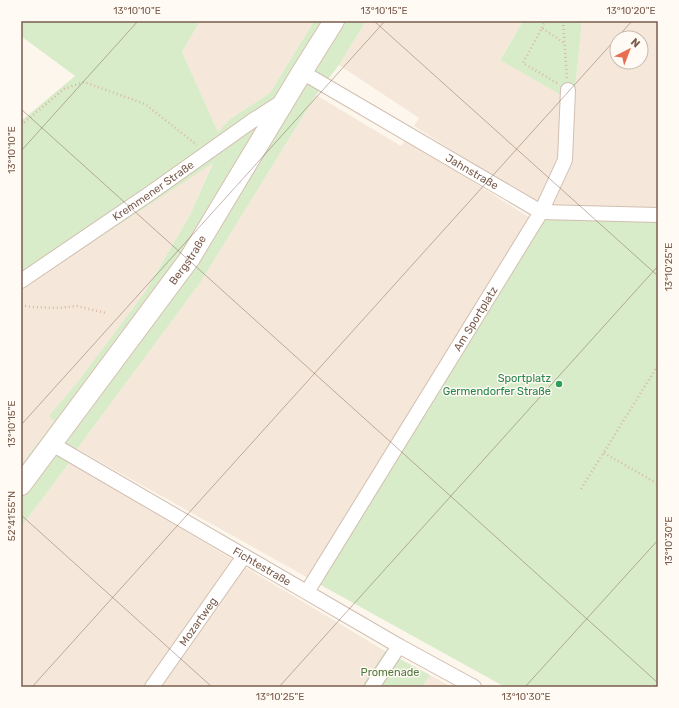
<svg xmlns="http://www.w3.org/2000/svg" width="679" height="708" font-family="Rubik,sans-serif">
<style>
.residential{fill:#f5e8da;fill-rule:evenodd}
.green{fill:#d8ecc9}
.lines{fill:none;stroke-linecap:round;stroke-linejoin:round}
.street-casing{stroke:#d1beb0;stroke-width:16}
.secondary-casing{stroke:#d6c0b0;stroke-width:22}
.path{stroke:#d9b8a5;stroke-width:2.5;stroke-dasharray:1 3;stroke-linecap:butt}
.street{stroke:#fff;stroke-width:14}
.secondary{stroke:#fff;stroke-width:20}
.ticks{fill:none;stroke:#7a5c4d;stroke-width:1;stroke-opacity:0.45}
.leisure-dot{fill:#2e9e5b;stroke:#fffaf3;stroke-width:1.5}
.labels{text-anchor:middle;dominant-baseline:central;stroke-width:3;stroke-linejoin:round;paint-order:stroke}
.street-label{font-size:11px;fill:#7a5c4d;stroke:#fffaf3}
.leisure-label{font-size:11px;fill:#27864d;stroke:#fffaf3;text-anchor:end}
.park-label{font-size:11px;fill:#537a41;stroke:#fffaf3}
.neatline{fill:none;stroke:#7a5c4d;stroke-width:1.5}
.ticks-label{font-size:10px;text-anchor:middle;fill:#7a5c4d}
</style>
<rect width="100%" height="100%" fill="#fdf6ec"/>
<path class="residential" d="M200 21H314L270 93 230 119 218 132 182 52Z
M366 21H523L500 59 561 95 558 167 537 204 414 126 419 118 339 65Z
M582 21H658V208L552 206 557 187 567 168ZM617 38H641V62H617Z
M316 95 401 146 406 139 527 216 544 217 319 584 77 449 200 283Z
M213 162 190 215 145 292 76 384 50 416 54 421 21 465V289Z
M70 462 385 651 361 687H21V527Z
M430 675 452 687H422Z"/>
<path class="green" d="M21 21H200L182 52 218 132 230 119 270 93 314 21H366L339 65 316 95 200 283 77 449 70 462 21 527V465L54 421 49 416 76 384 145 292 190 215 213 163 21 289V121L75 76 21 36Z
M523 21H582L567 168 557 187 552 206 537 204 558 167 561 95 500 60Z
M544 217 658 220V679H656V687H505L319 584Z
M385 651 430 675 422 687H361Z"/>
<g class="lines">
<g class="street-casing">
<g id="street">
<path id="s1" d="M302 72 541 212 658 215"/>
<path id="s2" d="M21 281 149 194 252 121 283 101"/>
<path id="s3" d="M52 444 399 646 474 687"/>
<path id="s4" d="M307 592 541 212 565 160 568 90"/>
<path id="s5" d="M152 687 244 556"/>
<path d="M372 687 399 646"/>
</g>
</g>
<g class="secondary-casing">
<g id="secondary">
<path id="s6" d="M21 485 190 258 302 72 334 21"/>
</g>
</g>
<path class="path" d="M563 21 567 78
M542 28 545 21
M557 83 523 63 542 28 564 43
M21 125 64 89 84 82 145 104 197 145
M21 305 32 307 58 308 77 306 106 313
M604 453 658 484
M581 489 658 365"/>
<use href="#street" class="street"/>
<use href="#secondary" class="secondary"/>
</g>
<path class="ticks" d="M374 21 658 276M21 109 658 683M21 151 138 21M21 425 385 21M21 515 212 687M32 687 632 21M279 687 658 266M525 687 658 540"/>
<circle class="leisure-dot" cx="559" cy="384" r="4"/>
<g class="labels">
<g class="street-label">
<text stroke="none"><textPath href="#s1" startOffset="197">Jahnstraße</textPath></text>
<text stroke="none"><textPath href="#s2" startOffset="160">Kremmener Straße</textPath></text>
<text stroke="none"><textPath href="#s6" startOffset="280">Bergstraße</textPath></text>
<text stroke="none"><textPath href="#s4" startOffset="321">Am Sportplatz</textPath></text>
<text stroke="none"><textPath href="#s3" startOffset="243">Fichtestraße</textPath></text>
<text stroke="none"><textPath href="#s5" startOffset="80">Mozartweg</textPath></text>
</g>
<g class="leisure-label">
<text x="551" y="378">Sportplatz<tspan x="551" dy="13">Germendorfer Straße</tspan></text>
</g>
<g class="park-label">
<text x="390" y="672">Promenade</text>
</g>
</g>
<rect width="679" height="708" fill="none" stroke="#fffaf3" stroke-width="44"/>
<g transform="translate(629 50) rotate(42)"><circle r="19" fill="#fffaf3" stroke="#cabbb1"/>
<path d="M0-3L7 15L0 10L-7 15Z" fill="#e76f51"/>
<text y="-6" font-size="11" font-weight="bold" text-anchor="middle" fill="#7a5c4d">N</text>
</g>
<rect x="22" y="22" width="635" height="664" class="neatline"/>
<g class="ticks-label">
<text x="137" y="14">13°10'10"E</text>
<text x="384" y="14">13°10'15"E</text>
<text x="631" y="14">13°10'20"E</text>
<text transform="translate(11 150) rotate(-90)" y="4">13°10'10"E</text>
<text transform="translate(668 267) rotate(-90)" y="4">13°10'25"E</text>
<text transform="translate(11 424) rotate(-90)" y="4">13°10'15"E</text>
<text transform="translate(11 516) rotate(-90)" y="4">52°41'55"N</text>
<text transform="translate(668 541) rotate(-90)" y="4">13°10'30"E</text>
<text x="280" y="700">13°10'25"E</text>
<text x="526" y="700">13°10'30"E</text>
</g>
</svg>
